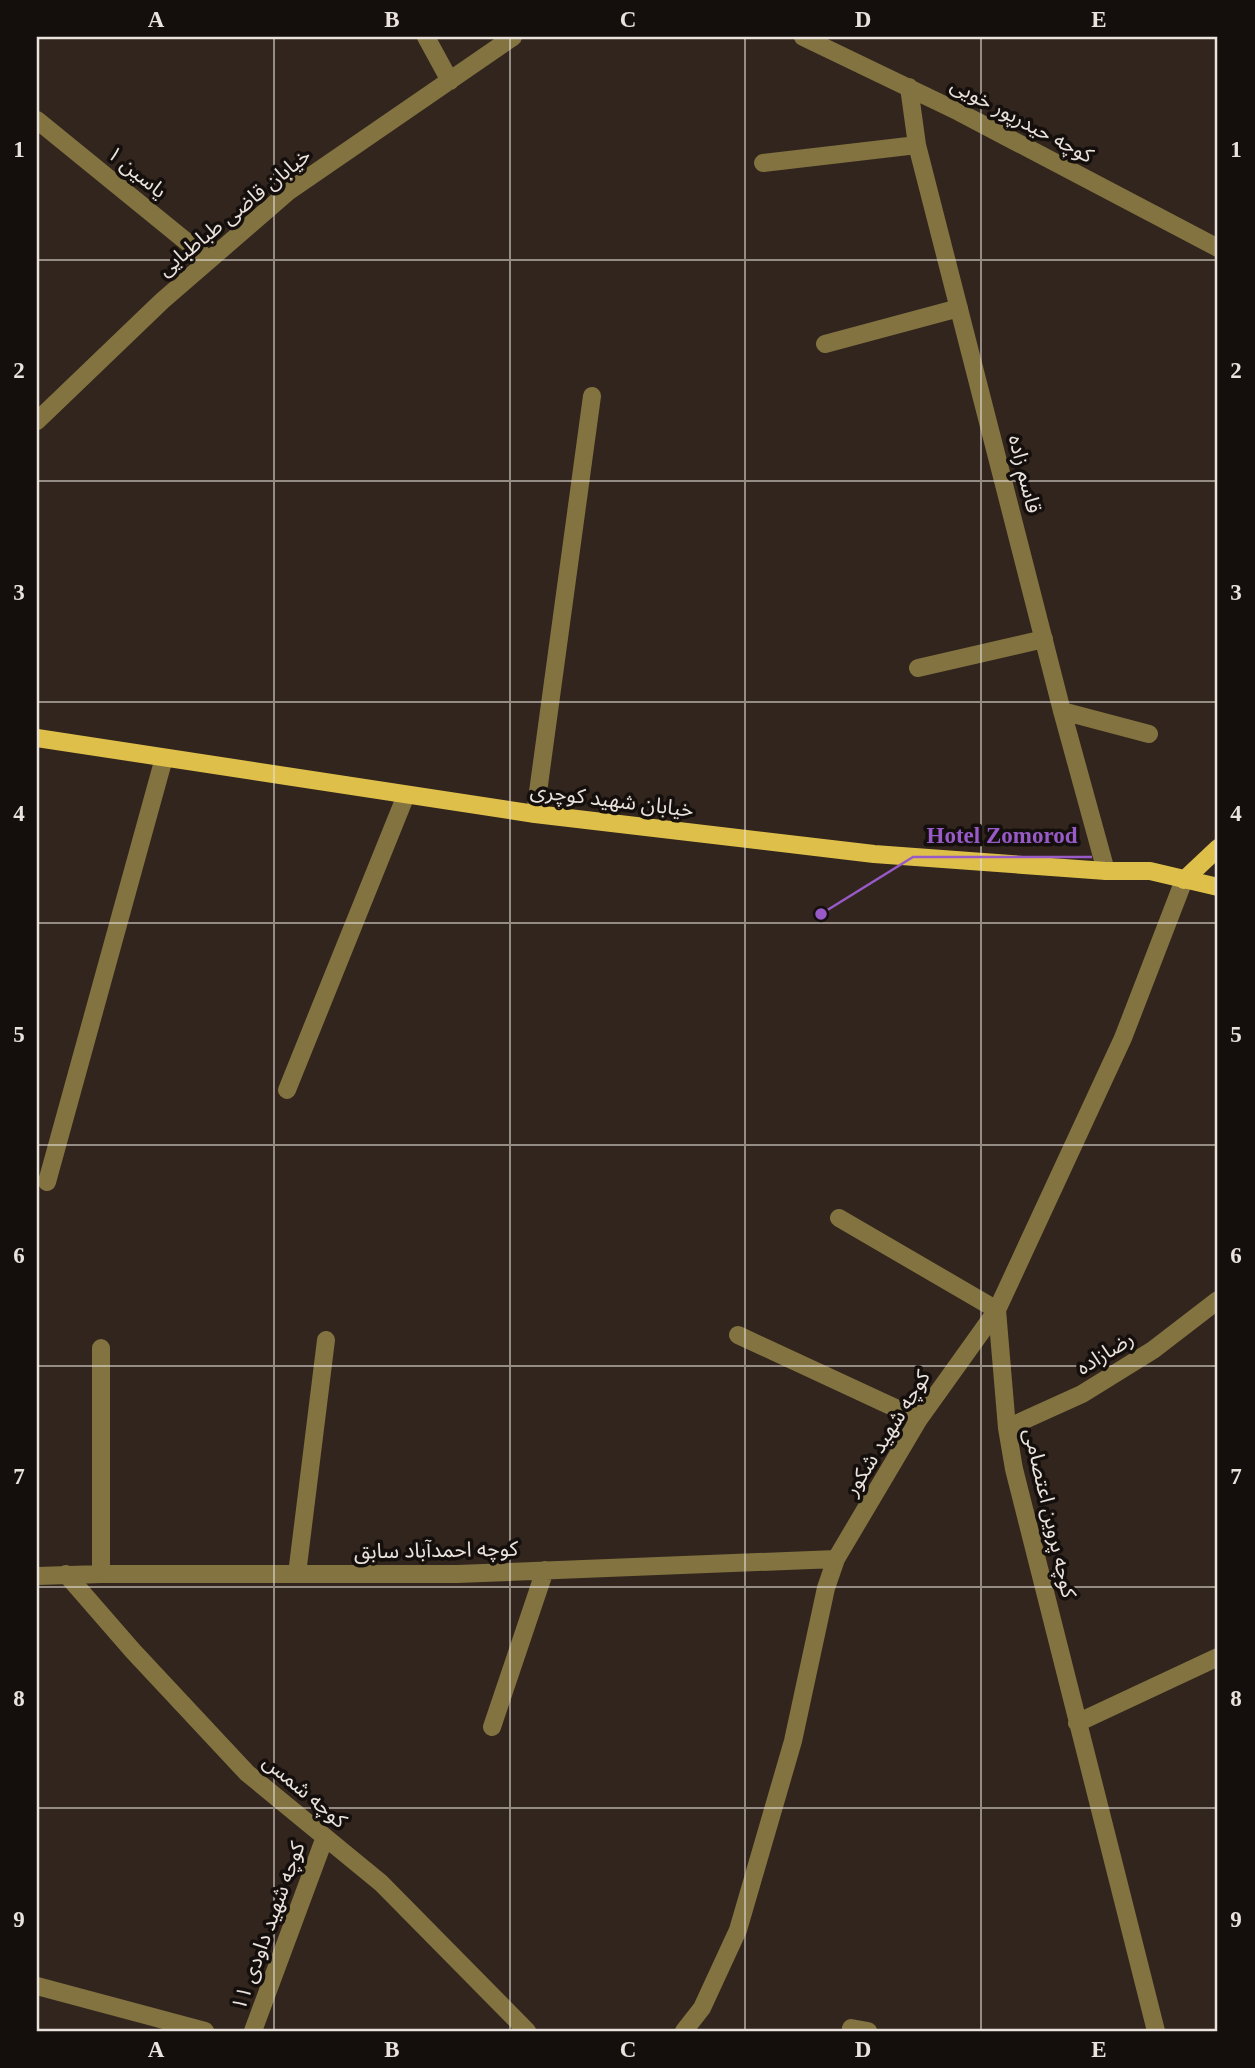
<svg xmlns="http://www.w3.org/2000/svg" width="1255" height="2068" font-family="'Times New Roman','Noto Sans Arabic',serif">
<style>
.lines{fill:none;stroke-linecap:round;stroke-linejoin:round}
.minor{stroke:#827340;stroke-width:18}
.major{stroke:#debf4a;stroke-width:18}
.grid{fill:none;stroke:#eae2dc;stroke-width:2;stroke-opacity:0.55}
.labels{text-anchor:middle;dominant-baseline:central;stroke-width:7;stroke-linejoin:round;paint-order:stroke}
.street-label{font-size:21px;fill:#eae2dc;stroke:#140f0c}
.leader{fill:none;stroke:#975ac6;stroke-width:2.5}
.callout-dot{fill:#975ac6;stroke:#140f0c;stroke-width:2.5}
.callout-label{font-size:23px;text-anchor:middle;font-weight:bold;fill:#975ac6;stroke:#140f0c;stroke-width:7;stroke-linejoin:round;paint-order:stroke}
.neatline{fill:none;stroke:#eae2dc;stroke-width:2.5}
.grid-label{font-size:23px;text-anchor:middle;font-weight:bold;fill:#eae2dc}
</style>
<rect width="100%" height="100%" fill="#31251d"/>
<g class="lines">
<path class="minor" d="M426 37 450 81
M803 37 959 112 1218 248
M909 87 917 145 1062 711 1106 871
M37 120 209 260
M763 163 917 145
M825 344 959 308
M37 421 162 301 289 191 513 37
M918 668 1044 639
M1062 711 1149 734
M535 814 592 396
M287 1090 406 795
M47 1182 164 758
M839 1218 997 1310 1007 1428 1014 1469 1156 2031
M738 1335 919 1419
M1007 1428 1082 1394 1153 1350 1218 1300
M66 1574 133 1651 247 1773 381 1883 527 2031
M101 1574V1348
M297 1574 326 1340
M37 1576 101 1574H457L836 1559
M1077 1723 1218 1657
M492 1727 545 1570
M37 1986 205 2031
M851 2028 868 2031
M253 2031 325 1837
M684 2031 702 2008 738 1930 793 1741 826 1588 836 1559 919 1419 997 1310 1123 1038 1184 880"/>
<path class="major" d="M37 738 535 814 874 854 1106 871H1150L1218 887
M1184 880 1218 848"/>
</g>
<path class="grid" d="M274 37V2031M510 37V2031M745 37V2031M981 37V2031M37 260H1218M37 481H1218M37 702H1218M37 923H1218M37 1145H1218M37 1366H1218M37 1587H1218M37 1808H1218"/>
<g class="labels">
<g class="street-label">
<text transform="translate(1022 120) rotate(28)">کوچه حیدرپور خویی</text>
<text transform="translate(137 172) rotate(39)">یاسین ۱</text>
<text transform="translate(234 212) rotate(-39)">خیابان قاضی طباطبایی</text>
<text transform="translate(1025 474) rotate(76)">قاسم زاده</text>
<text transform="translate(612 800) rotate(7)">خیابان شهید کوچری</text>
<text transform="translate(1105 1353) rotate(-32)">رضازاده</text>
<text transform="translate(887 1433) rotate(-58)">کوچه شهید شکور</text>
<text transform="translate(1050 1513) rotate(77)">کوچه پروین اعتصامی</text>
<text transform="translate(436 1550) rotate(-1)">کوچه احمدآباد سابق</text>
<text transform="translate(305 1791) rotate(40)">کوچه شمس</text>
<text transform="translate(268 1926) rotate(-70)">کوچه شهید داودی ۱۱</text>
</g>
</g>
<path class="leader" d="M821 914L913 857H1092"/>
<circle class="callout-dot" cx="821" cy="914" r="7"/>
<g class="callout-label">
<text x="1002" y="843">Hotel Zomorod</text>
</g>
<rect width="1255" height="2068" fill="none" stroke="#140f0c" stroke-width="77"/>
<rect x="38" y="38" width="1178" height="1992" class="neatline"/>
<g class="grid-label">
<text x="156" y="27">A</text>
<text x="392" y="27">B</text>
<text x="628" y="27">C</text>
<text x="863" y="27">D</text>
<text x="1099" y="27">E</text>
<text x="19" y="157">1</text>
<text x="1236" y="157">1</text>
<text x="19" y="378">2</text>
<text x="1236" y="378">2</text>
<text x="19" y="600">3</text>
<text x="1236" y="600">3</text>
<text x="19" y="821">4</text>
<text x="1236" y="821">4</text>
<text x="19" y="1042">5</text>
<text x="1236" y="1042">5</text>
<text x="19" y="1263">6</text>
<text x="1236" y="1263">6</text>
<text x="19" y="1484">7</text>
<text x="1236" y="1484">7</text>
<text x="19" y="1706">8</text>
<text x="1236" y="1706">8</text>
<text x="19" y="1927">9</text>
<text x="1236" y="1927">9</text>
<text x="156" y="2057">A</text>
<text x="392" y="2057">B</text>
<text x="628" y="2057">C</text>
<text x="863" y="2057">D</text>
<text x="1099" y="2057">E</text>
</g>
</svg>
